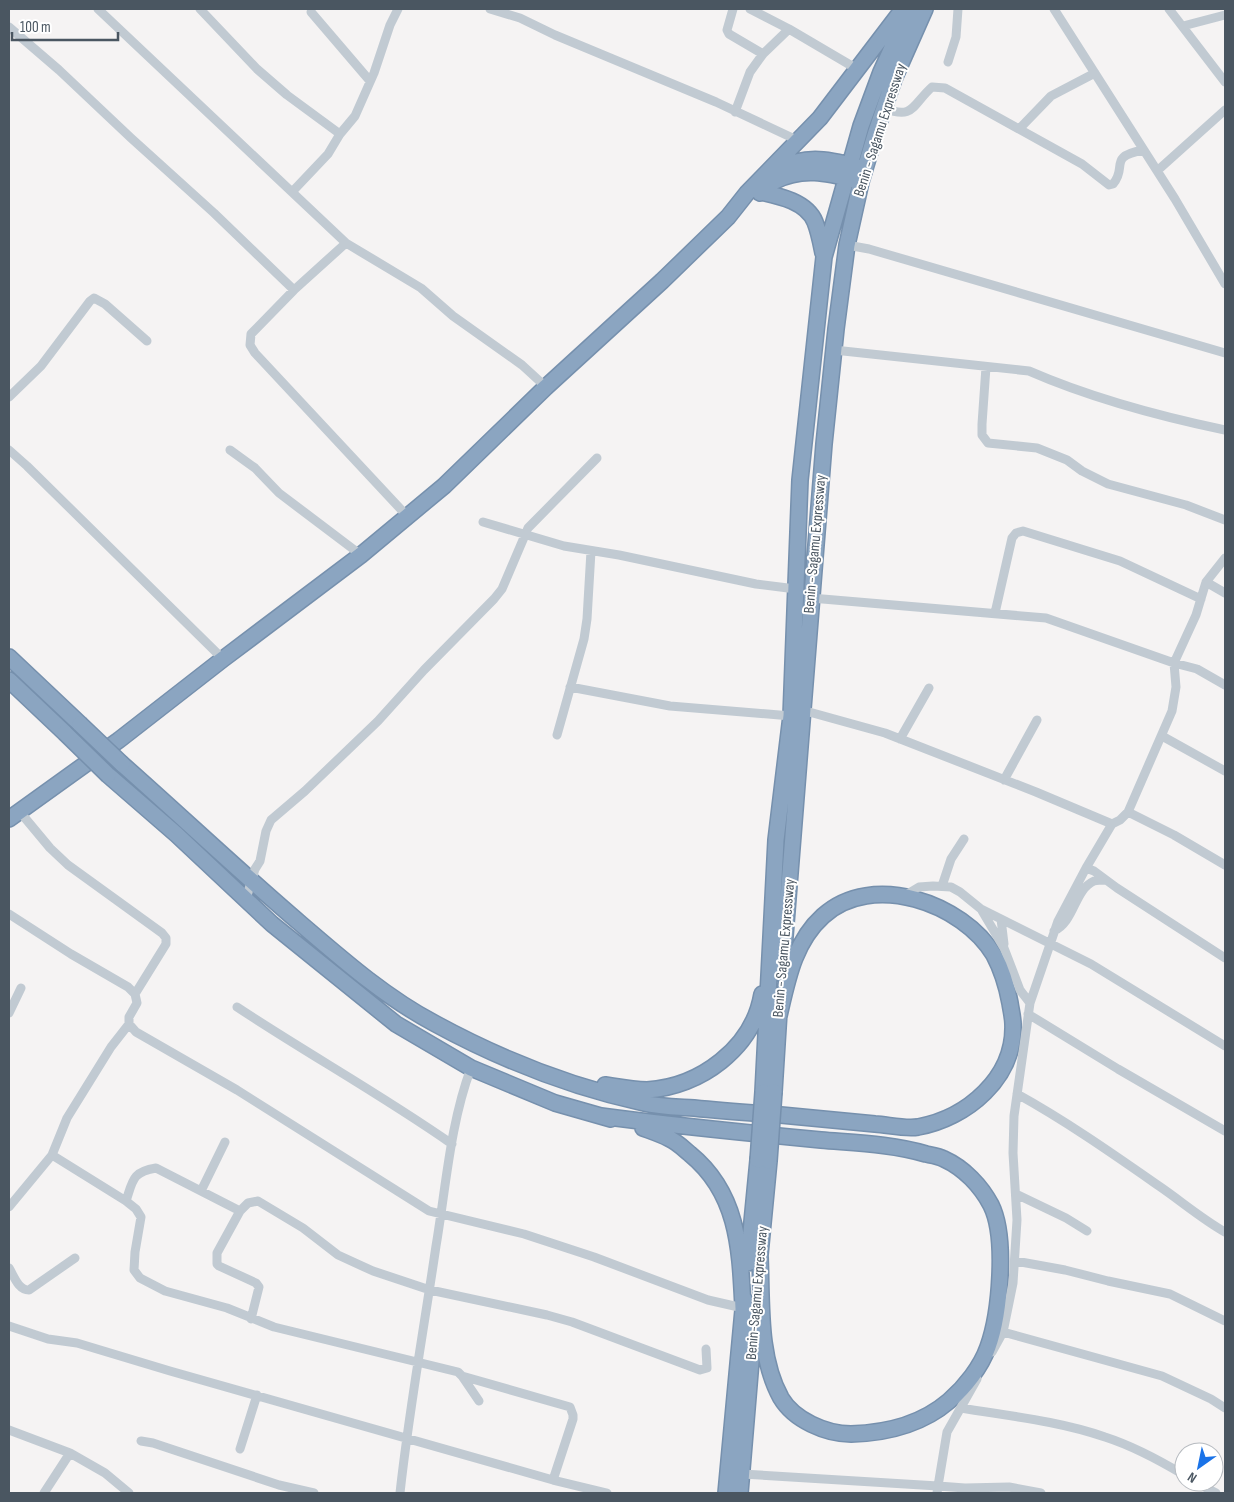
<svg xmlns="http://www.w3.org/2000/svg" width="1234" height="1502" font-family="'Sofia Sans Condensed',sans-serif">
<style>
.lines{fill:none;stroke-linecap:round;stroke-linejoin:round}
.highway-casing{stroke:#7690ad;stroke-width:18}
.street{stroke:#c1cad2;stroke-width:9}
.highway{stroke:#8ba5c1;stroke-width:15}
.highway-bridge-casing{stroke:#7690ad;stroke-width:18;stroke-linecap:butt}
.highway-bridge{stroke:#8ba5c1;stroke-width:15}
.labels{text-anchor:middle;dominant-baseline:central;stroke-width:4;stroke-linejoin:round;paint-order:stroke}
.street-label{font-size:15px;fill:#4a5661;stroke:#fff}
</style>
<rect width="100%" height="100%" fill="#f5f3f3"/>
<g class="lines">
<g class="highway-casing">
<path id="highway" d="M774 170C806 155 824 158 858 167
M761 192C780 196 807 202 815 222 819 232 821 243 823 253
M760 193C765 190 769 184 775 181 802 167 827 173 855 180
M9 657 80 724
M9 680 65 733
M122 764C182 817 240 872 301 924 343 960 385 997 434 1023 500 1059 571 1087 644 1103 660 1107 678 1107 694 1108 723 1111 752 1113 781 1115 812 1118 844 1121 875 1124 889 1125 905 1129 918 1127 967 1118 1015 1078 1013 1024 1013 1018 1011 1010 1010 1003 1007 987 1002 970 994 955 963 903 872 871 823 916 793 943 787 982 778 1020
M108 775 176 834 272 924 396 1024 471 1068 555 1103 611 1119
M9 819 119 740 223 659 361 555 444 486 546 387 662 281 728 217 747 193 820 118 903 9
M782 974 824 444 836 329 847 245 861 182 876 132 894 79 925 9
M605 1085C618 1087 633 1090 647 1090 700 1087 753 1048 762 994
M763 1092 776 840 791 716 800 480 824 257 861 126 881 72 909 10
M774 1092 779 1012
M601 1116C675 1126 748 1133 821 1140 856 1143 892 1144 926 1154 931 1155 939 1156 944 1159 964 1168 981 1186 991 1205 1007 1237 1000 1314 988 1347 981 1367 965 1387 949 1401 921 1425 887 1433 851 1434 826 1434 794 1420 781 1398 758 1357 762 1302 760 1257
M643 1128C651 1131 660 1134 668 1138 676 1141 683 1148 690 1154 739 1194 740 1250 743 1308
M748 1263 758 1160
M759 1265 769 1161
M726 1493 744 1299
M740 1493 755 1313"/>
</g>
<path class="street" d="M98 9 346 243 421 288 453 316 522 365 546 387
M200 9 257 69 287 95 340 134
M490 9 520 18 555 35 716 102 799 141
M733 9 727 30 729 34 763 54
M750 9 789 29 857 69
M1054 9 1175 199 1225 284
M1169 9 1225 82
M311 12 370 81
M1183 26 1225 15
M9 27 59 70 131 138 214 213 294 290
M948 62 956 37 958 9
M884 108C914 120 912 105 932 87L945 88 1082 164 1109 185 1113 184C1128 167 1107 157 1143 150
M735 112 750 72 763 54 789 29
M1019 129 1051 96 1095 73
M1157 171 1225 110
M292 192 328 154 340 134 355 116 374 73 390 25 398 9
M346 243 294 290 251 334 250 345 255 353 408 517
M847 245 869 249 1225 353
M834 350 1029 371C1091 398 1158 416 1225 430
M986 367 982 424V435L988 443 1037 448 1067 460 1082 471 1108 484 1186 505 1225 520
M9 397 41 366 90 301 94 298 105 304 147 341
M9 450 27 466 223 659
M230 450 255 468 279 493 361 555
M483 522 564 546 619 555 756 584 796 589
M1206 582 1225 593
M811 598 1046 618 1174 663 1197 669 1225 685
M995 613 1012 538 1016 533 1023 531 1120 561 1201 599
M570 687 670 706 791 716
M802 710 885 733 1036 792 1112 824
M557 735 584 639 587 619 591 551
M1162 736 1225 771
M900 739 929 688
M1004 780 1037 720
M20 812 50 848 68 865 162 933 166 938V944L135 994
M1128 812 1174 835 1225 865
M1086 868 1112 824 1120 820 1128 812 1172 711 1176 687 1174 663 1196 615 1206 582 1225 558
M942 886 951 859 964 839
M904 896 919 887 933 886 951 887 960 892 981 909 1091 964 1225 1046
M246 899 255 869 260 861 266 831 271 820 305 791 378 721 424 670 494 599 502 589 528 528 597 458
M981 909 1004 948 1020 990 1030 1003
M9 914 71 954 128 987 135 994 137 1003 129 1017V1024L111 1047 67 1118 52 1155 9 1207
M1001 919 1004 944
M1054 931C1075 921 1074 890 1094 881 1097 880 1103 880 1106 880
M237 1007C308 1054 382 1095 452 1144
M9 1013 21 988
M1028 1014 1118 1069 1225 1131
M129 1024 136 1032 237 1090 429 1211 524 1234 594 1257 708 1300 743 1308
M1017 1094C1066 1121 1113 1154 1159 1186 1181 1201 1202 1219 1225 1232
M52 1155 126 1201 136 1209 141 1217 135 1252 134 1270 140 1278 165 1291 227 1308 274 1327 458 1372 462 1376 479 1401
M201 1191 225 1142
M1016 1194 1066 1218 1087 1231
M126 1201C133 1180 132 1172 156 1168L240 1211 248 1203 258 1201 303 1228 338 1255 373 1271 430 1290 547 1315 572 1322 700 1370 707 1368 706 1349
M240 1211 217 1253V1264L219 1266 256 1283 259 1287 251 1319
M1015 1261 1065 1270 1108 1281 1170 1294 1225 1321
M9 1268C14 1276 18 1290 29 1290L75 1258
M9 1326 48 1339 77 1343 170 1371 553 1480 607 1493
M1003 1332 1162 1376 1211 1399 1225 1408
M992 1352 1003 1332 1013 1283 1017 1220 1013 1153 1014 1116 1030 1003 1058 921 1086 868 1094 871 1117 888 1225 958
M462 1376 570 1407 573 1415V1419L553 1480
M961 1408C1009 1416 1059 1421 1105 1437 1133 1446 1159 1460 1184 1475
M9 1430 70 1453 105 1473 129 1493
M141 1441 153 1443 279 1485 314 1493
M240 1449 257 1395
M742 1474 938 1486 947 1432 977 1379
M1195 1482 1216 1493
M44 1493 70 1453
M400 1493C409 1410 424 1328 436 1246 446 1187 450 1124 471 1068
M937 1493 938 1486 965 1488 1009 1487 1041 1493"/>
<use href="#highway" class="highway"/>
<g class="highway-bridge-casing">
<path id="highway-bridge" d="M80 724 122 764
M65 733 108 775
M758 1160 763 1092
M769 1161 774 1092"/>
</g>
<use href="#highway-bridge" class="highway-bridge"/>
</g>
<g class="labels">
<g class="street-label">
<text transform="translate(880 130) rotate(-72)">Benin - Sagamu Expressway</text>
<text transform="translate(815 544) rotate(-85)">Benin - Sagamu Expressway</text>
<text transform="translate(784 948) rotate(-85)">Benin - Sagamu Expressway</text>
<text transform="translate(757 1293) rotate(-85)">Benin-Sagamu Expressway</text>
</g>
</g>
<rect width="1234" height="1502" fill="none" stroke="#4a5661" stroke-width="20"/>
<g transform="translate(1199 1467) rotate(213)"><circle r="24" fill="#ffffff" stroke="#b7bbc0"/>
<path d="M0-4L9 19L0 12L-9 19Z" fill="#1a73e8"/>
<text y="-8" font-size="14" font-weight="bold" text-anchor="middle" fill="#4a5661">N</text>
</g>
<path d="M12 32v8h106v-8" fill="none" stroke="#4a5661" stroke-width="2.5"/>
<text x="20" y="32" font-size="15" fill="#4a5661" stroke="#ffffff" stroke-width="4" paint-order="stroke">100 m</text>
</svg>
